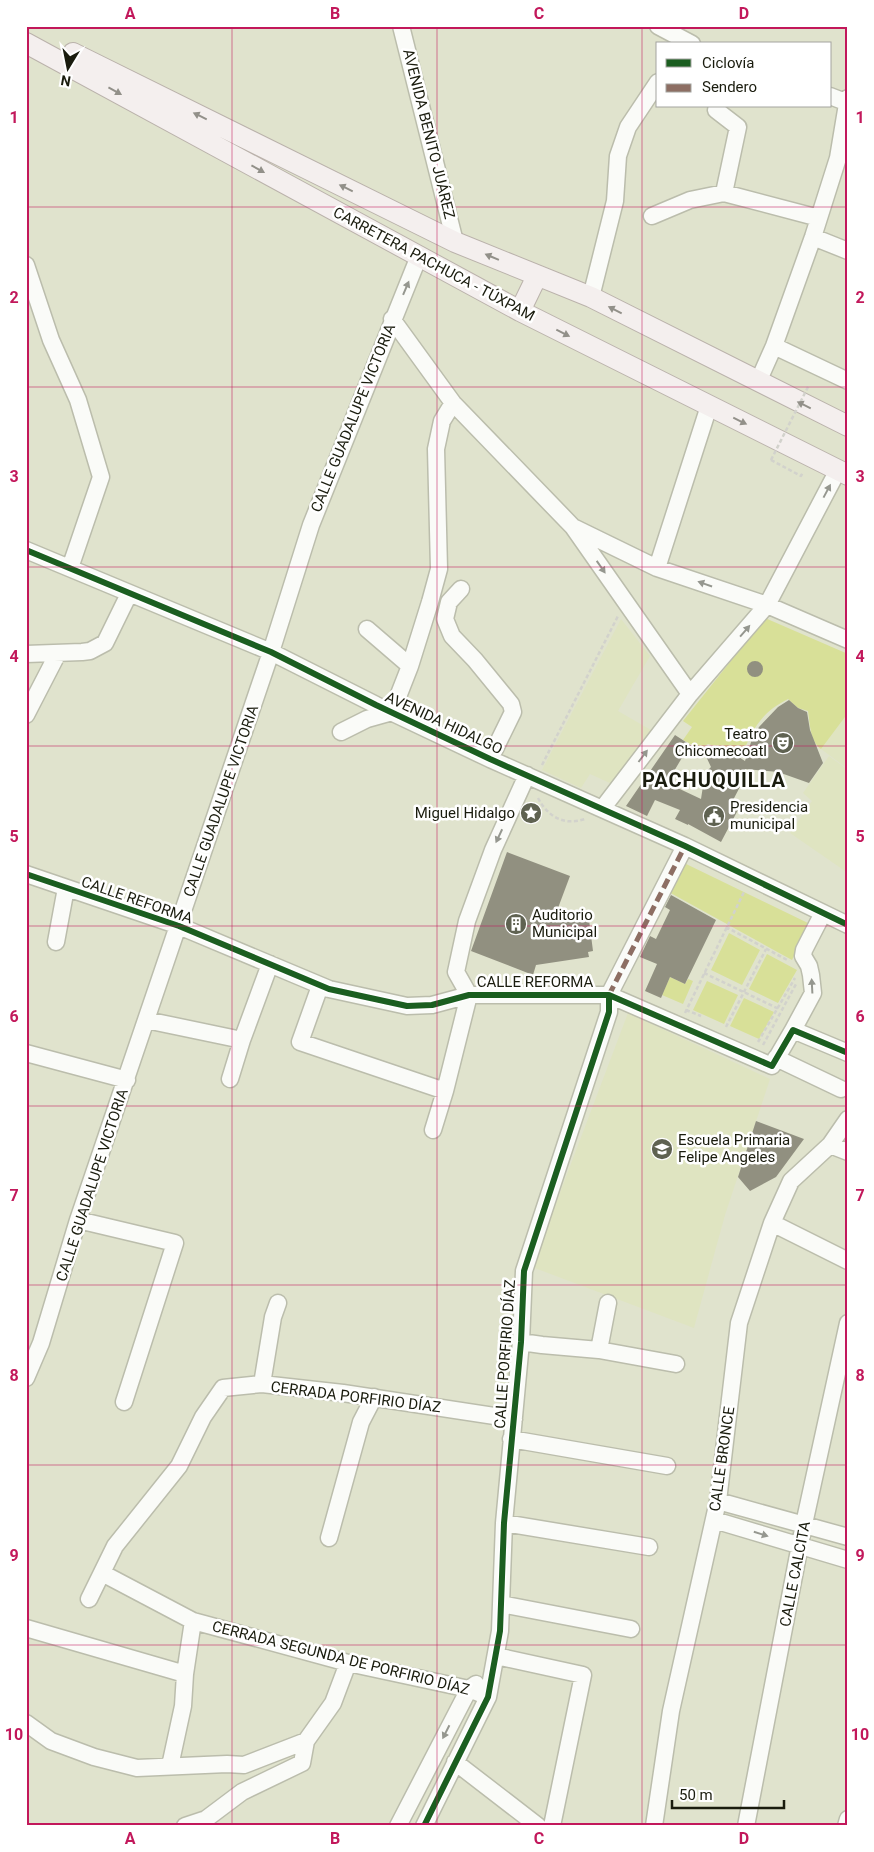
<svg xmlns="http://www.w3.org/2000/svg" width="874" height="1852" font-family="Roboto,sans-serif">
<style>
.built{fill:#dfe4c1}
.green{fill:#d8e098}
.building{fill:#919080}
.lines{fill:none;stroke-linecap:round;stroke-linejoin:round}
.minor-casing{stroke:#bbbdac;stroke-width:19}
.major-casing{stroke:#bab2ab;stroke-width:22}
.path{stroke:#d2d2cc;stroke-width:2.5;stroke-dasharray:4 2.5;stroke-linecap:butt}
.minor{stroke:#fafbf8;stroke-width:16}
.major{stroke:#f4efee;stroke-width:20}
.path-bridge{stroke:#d2d2cc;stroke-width:2.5;stroke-dasharray:4 2.5;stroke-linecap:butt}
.quiet{stroke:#8d6e63;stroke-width:5;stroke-dasharray:10 5;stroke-linecap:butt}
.cycleway-casing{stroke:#fff;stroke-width:9}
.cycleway{stroke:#1b5e20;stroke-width:6}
.oneway{fill:#929089}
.oneway2{fill:#95978f}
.grid{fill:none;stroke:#c2185b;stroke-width:1;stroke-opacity:0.55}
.labels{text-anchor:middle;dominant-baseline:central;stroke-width:5;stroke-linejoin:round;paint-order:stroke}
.street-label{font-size:15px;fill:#1a1c0e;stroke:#fff}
.poi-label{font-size:15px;fill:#1a1c0e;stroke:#fff;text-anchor:start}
.district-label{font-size:20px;font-weight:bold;letter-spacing:1px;fill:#1a1c0e;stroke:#fff}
.neatline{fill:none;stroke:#c2185b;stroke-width:2}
.grid-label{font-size:16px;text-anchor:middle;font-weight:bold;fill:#c2185b}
</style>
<rect width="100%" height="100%" fill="#e0e3cd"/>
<path class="built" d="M621 619 650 656 618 711 651 730 612 784 590 774 581 788 542 770Z
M848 713V769L821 749Z
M829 756 848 770V868L845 871 790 833 812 801 803 793Z
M628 1013 770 1079 725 1215 694 1328 532 1267Z"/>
<path class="green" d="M765 618 848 654V713L821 749C810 741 810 724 808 711L798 708 788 699C762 712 753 728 742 755L708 744 699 749 683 740 692 727 683 721Z
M682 862 810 924 792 960 667 891Z
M729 933 760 950 742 985 711 970Z
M767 954 797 970 778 1003 749 989Z
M670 977 685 984 688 979 693 981 683 1004 662 995Z
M707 981 738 995 724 1024 693 1010Z
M744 998 774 1012 759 1039 730 1026Z"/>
<path class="building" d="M747 669a8 8 0 1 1 16 0a8 8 0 1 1-16 0Z
M789 700 798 708 807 712 810 730 823 763 809 783 778 772 745 769 743 781 731 804 739 808 721 842 688 824V825L675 819 680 810 655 800 647 816 626 806 675 735 692 746 685 757 683 756 667 783 701 799 705 773 711 767 703 750 716 746 728 750 745 761 752 739 759 727 778 707Z
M507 852 570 876 555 916 588 912 593 951 588 952 589 957 536 965 533 975 471 951Z
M671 895 716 920 685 984 670 977 661 998 645 991 657 964 640 957 650 936 656 939 670 910 665 907Z
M756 1121 804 1139 776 1177 750 1191 738 1177Z"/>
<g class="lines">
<g class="minor-casing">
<path id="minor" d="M401 26 455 242
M658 26 692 44
M830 96 848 103
M716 110 738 127 724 193
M652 216 690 200 724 193 819 218
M813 237 848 251
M26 265 51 340 78 400 101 477 70 568
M591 297 615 201 618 156 628 127 658 82
M392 319 453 403 573 527 690 694
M774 346 848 381
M758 382 774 346 813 237 838 158 848 98
M575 528 657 568 767 605 848 640
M26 550 271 652 376 705 490 759 685 846 848 925
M657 568 709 406
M461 589 449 602 445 619 452 636 475 660 511 704 513 712 490 759
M367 629 410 666
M26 654 82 652 90 651 105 643 129 594
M392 712 410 666 430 602 439 569 436 449 442 421 453 403
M26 715 58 653
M341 732 367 719 392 712
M602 809 690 694 767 605 838 470
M26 874 179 926 329 989 407 1006 432 1005 469 995H609L772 1066 793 1030 848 1053
M56 942 66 888
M320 986 300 1042 445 1091
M146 1020 242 1040
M793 1030 813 993 811 975 809 966 803 956 804 950 823 913
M26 1053 127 1080
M776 1058 841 1089
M230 1079 242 1040 270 964
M433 1130 445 1091 469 995 456 972 467 921 493 850 527 775
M830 1145 848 1152
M78 1220 175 1243 124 1402
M772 1223 848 1261
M521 1342 542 1345 599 1350 676 1364
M599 1350 608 1303
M26 1378 41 1343 78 1220 271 652 311 525 419 256
M262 1384 273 1317 278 1303
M511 1439 667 1466
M718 1501 848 1537
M714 1520 848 1560
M504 1523 649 1547
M329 1538 361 1422 374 1397
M102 1573 193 1621 348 1663 469 1689 488 1697
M89 1599 115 1546 179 1466 203 1417 223 1388 262 1384 343 1393 514 1419
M501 1604 631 1629
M26 1628 185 1674
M496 1656 583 1675 552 1826
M26 1723 51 1741 94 1757 137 1768 227 1764 244 1765 306 1741
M455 1762 538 1826
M170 1766 183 1706 185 1674 193 1621
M185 1826 206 1819 242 1792 302 1763 306 1741 333 1703 348 1663
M398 1826 469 1689 476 1684
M424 1826 488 1697 500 1631 504 1523 521 1342 524 1271 609 1012V995L685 846
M654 1826 671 1711 718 1501 739 1323 772 1223 791 1181 830 1145 848 1119
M746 1826 804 1524 848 1323
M846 1826 848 1819"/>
</g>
<g class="major-casing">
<path id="major" d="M26 43 520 311 848 475
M73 53 455 242 591 297 848 426
M520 311 537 276"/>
</g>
<path class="path" d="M771 460 801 476 803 472
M542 765 618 616
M538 798C548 817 564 826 585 819
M726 927 789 961
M704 973 779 1009
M686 1010 701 1016
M685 1013 744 892
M726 1027 766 949
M758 1042 795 978
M763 1045 796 984"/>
<use href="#minor" class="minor"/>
<use href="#major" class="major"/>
<path class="path-bridge" d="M771 460 809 385"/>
<path class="quiet" d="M609 995 685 846"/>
<g class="cycleway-casing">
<path id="cycleway" d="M26 550 271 652 376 705 490 759 685 846 848 925
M26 874 179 926 329 989 407 1006 432 1005 469 995H609L772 1066 793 1030 848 1053
M424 1826 488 1697 500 1631 504 1523 521 1342 524 1271 609 1012V995"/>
</g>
<use href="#cycleway" class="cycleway"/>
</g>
<defs><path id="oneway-solid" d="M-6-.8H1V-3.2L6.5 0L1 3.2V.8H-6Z" transform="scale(1.25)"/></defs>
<g class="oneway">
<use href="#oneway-solid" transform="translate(115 91) rotate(29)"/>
<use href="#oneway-solid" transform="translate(200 116) rotate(-154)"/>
<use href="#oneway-solid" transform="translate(258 169) rotate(29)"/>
<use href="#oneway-solid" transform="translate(346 188) rotate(-154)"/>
<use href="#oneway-solid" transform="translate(492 257) rotate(-157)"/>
<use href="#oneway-solid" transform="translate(615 310) rotate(-153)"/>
<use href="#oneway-solid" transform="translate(563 333) rotate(27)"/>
<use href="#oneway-solid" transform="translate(804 405) rotate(-154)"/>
<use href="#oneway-solid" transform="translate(740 421) rotate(26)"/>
</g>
<g class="oneway2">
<use href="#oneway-solid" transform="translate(406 288) rotate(-67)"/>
<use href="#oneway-solid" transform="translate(827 491) rotate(-62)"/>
<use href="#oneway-solid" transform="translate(601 567) rotate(55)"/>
<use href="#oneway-solid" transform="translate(705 584) rotate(-161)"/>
<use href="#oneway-solid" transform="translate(745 631) rotate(-49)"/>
<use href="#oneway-solid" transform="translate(643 756) rotate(-53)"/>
<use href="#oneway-solid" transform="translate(499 836) rotate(115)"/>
<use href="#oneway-solid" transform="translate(812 986) rotate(-93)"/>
<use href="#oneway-solid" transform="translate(761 1534) rotate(17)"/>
<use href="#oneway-solid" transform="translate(446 1732) rotate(117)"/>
</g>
<path class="grid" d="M232 26V1826M437 26V1826M642 26V1826M26 207H848M26 387H848M26 567H848M26 746H848M26 926H848M26 1106H848M26 1285H848M26 1465H848M26 1645H848"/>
<defs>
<g id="theatre-disc" transform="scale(1.125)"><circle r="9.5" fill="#5f6251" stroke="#fff"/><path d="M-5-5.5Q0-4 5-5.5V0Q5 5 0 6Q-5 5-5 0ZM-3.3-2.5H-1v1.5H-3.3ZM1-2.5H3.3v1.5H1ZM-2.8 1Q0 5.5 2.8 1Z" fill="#fff"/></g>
<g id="sight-disc" transform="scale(1.125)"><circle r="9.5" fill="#5f6251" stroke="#fff"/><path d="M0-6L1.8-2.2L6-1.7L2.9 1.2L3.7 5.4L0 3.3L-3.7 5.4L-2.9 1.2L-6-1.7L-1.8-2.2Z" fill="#fff"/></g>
<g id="civic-disc" transform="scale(1.125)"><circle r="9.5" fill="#5f6251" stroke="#fff"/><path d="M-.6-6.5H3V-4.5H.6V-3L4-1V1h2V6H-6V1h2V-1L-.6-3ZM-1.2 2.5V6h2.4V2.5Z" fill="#fff"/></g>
<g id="building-disc" transform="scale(1.125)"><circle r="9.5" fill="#5f6251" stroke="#fff"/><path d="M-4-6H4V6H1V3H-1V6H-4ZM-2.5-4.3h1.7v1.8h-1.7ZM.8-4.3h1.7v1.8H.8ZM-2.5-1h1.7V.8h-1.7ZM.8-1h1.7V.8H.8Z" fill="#fff"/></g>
<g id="school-disc" transform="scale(1.125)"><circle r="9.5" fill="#5f6251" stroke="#fff"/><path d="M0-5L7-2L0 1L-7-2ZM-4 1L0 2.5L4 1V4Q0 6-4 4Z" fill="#fff"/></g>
</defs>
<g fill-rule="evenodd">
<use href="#theatre-disc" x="783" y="743"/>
<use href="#sight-disc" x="531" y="813"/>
<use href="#civic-disc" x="714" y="816"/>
<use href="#building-disc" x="516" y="924"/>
<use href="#school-disc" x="662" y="1149"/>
</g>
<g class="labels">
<g class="street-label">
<text transform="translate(429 134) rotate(76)">AVENIDA BENITO JUÁREZ</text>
<text transform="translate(434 264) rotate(28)">CARRETERA PACHUCA - TÚXPAM</text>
<text transform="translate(353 418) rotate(-68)">CALLE GUADALUPE VICTORIA</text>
<text transform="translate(444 723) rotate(25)">AVENIDA HIDALGO</text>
<text transform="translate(221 801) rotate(-71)">CALLE GUADALUPE VICTORIA</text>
<text transform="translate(137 900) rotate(19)">CALLE REFORMA</text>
<text x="535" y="982">CALLE REFORMA</text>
<text transform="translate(92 1185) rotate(-72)">CALLE GUADALUPE VICTORIA</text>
<text transform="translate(505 1354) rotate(-86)">CALLE PORFIRIO DÍAZ</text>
<text transform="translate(356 1397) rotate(7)">CERRADA PORFIRIO DÍAZ</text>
<text transform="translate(722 1459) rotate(-82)">CALLE BRONCE</text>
<text transform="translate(795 1574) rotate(-79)">CALLE CALCITA</text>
<text transform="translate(341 1658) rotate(14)">CERRADA SEGUNDA DE PORFIRIO DÍAZ</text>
</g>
<g class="poi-label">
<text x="767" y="734" text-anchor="end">Teatro<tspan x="767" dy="17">Chicomecoatl</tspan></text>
<text x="730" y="807">Presidencia<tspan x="730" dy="17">municipal</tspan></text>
<text x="515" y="813" text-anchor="end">Miguel Hidalgo</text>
<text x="532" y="915">Auditorio<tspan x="532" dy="17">Municipal</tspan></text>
<text x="678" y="1140">Escuela Primaria<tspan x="678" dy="17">Felipe Angeles</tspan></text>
</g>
<g class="district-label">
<text x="714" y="780">PACHUQUILLA</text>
</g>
</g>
<rect width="874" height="1852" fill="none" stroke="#ffffff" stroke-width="55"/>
<rect x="656" y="42" width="175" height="65" fill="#ffffff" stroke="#a3a49f"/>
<rect x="666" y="59" width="25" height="8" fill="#1b5e20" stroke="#a3a49f"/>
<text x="702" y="68" font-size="15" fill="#1a1c0e">Ciclovía</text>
<rect x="666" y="84" width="25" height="8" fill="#8d6e63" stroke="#a3a49f"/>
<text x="702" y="92" font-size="15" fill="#1a1c0e">Sendero</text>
<g transform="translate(68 68) rotate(190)" stroke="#ffffff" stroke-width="4" paint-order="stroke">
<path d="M0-4L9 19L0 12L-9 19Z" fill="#1a1c0e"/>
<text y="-8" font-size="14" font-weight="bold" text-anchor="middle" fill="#1a1c0e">N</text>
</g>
<path d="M672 1800v8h112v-8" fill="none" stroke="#1a1c0e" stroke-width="2.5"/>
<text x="679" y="1800" font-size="15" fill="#1a1c0e" stroke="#ffffff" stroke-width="4" paint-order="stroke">50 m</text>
<rect x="28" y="28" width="818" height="1796" class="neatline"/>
<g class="grid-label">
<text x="130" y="19">A</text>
<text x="335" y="19">B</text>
<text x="539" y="19">C</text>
<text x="744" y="19">D</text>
<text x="14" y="123">1</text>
<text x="860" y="123">1</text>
<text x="14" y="303">2</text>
<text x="860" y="303">2</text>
<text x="14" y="482">3</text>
<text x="860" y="482">3</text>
<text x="14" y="662">4</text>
<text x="860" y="662">4</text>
<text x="14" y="842">5</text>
<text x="860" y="842">5</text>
<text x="14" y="1022">6</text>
<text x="860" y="1022">6</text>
<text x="14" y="1201">7</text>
<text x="860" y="1201">7</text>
<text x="14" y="1381">8</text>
<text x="860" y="1381">8</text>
<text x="14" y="1561">9</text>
<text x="860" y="1561">9</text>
<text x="14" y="1740">10</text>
<text x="860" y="1740">10</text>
<text x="130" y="1844">A</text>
<text x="335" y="1844">B</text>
<text x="539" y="1844">C</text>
<text x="744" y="1844">D</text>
</g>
</svg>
